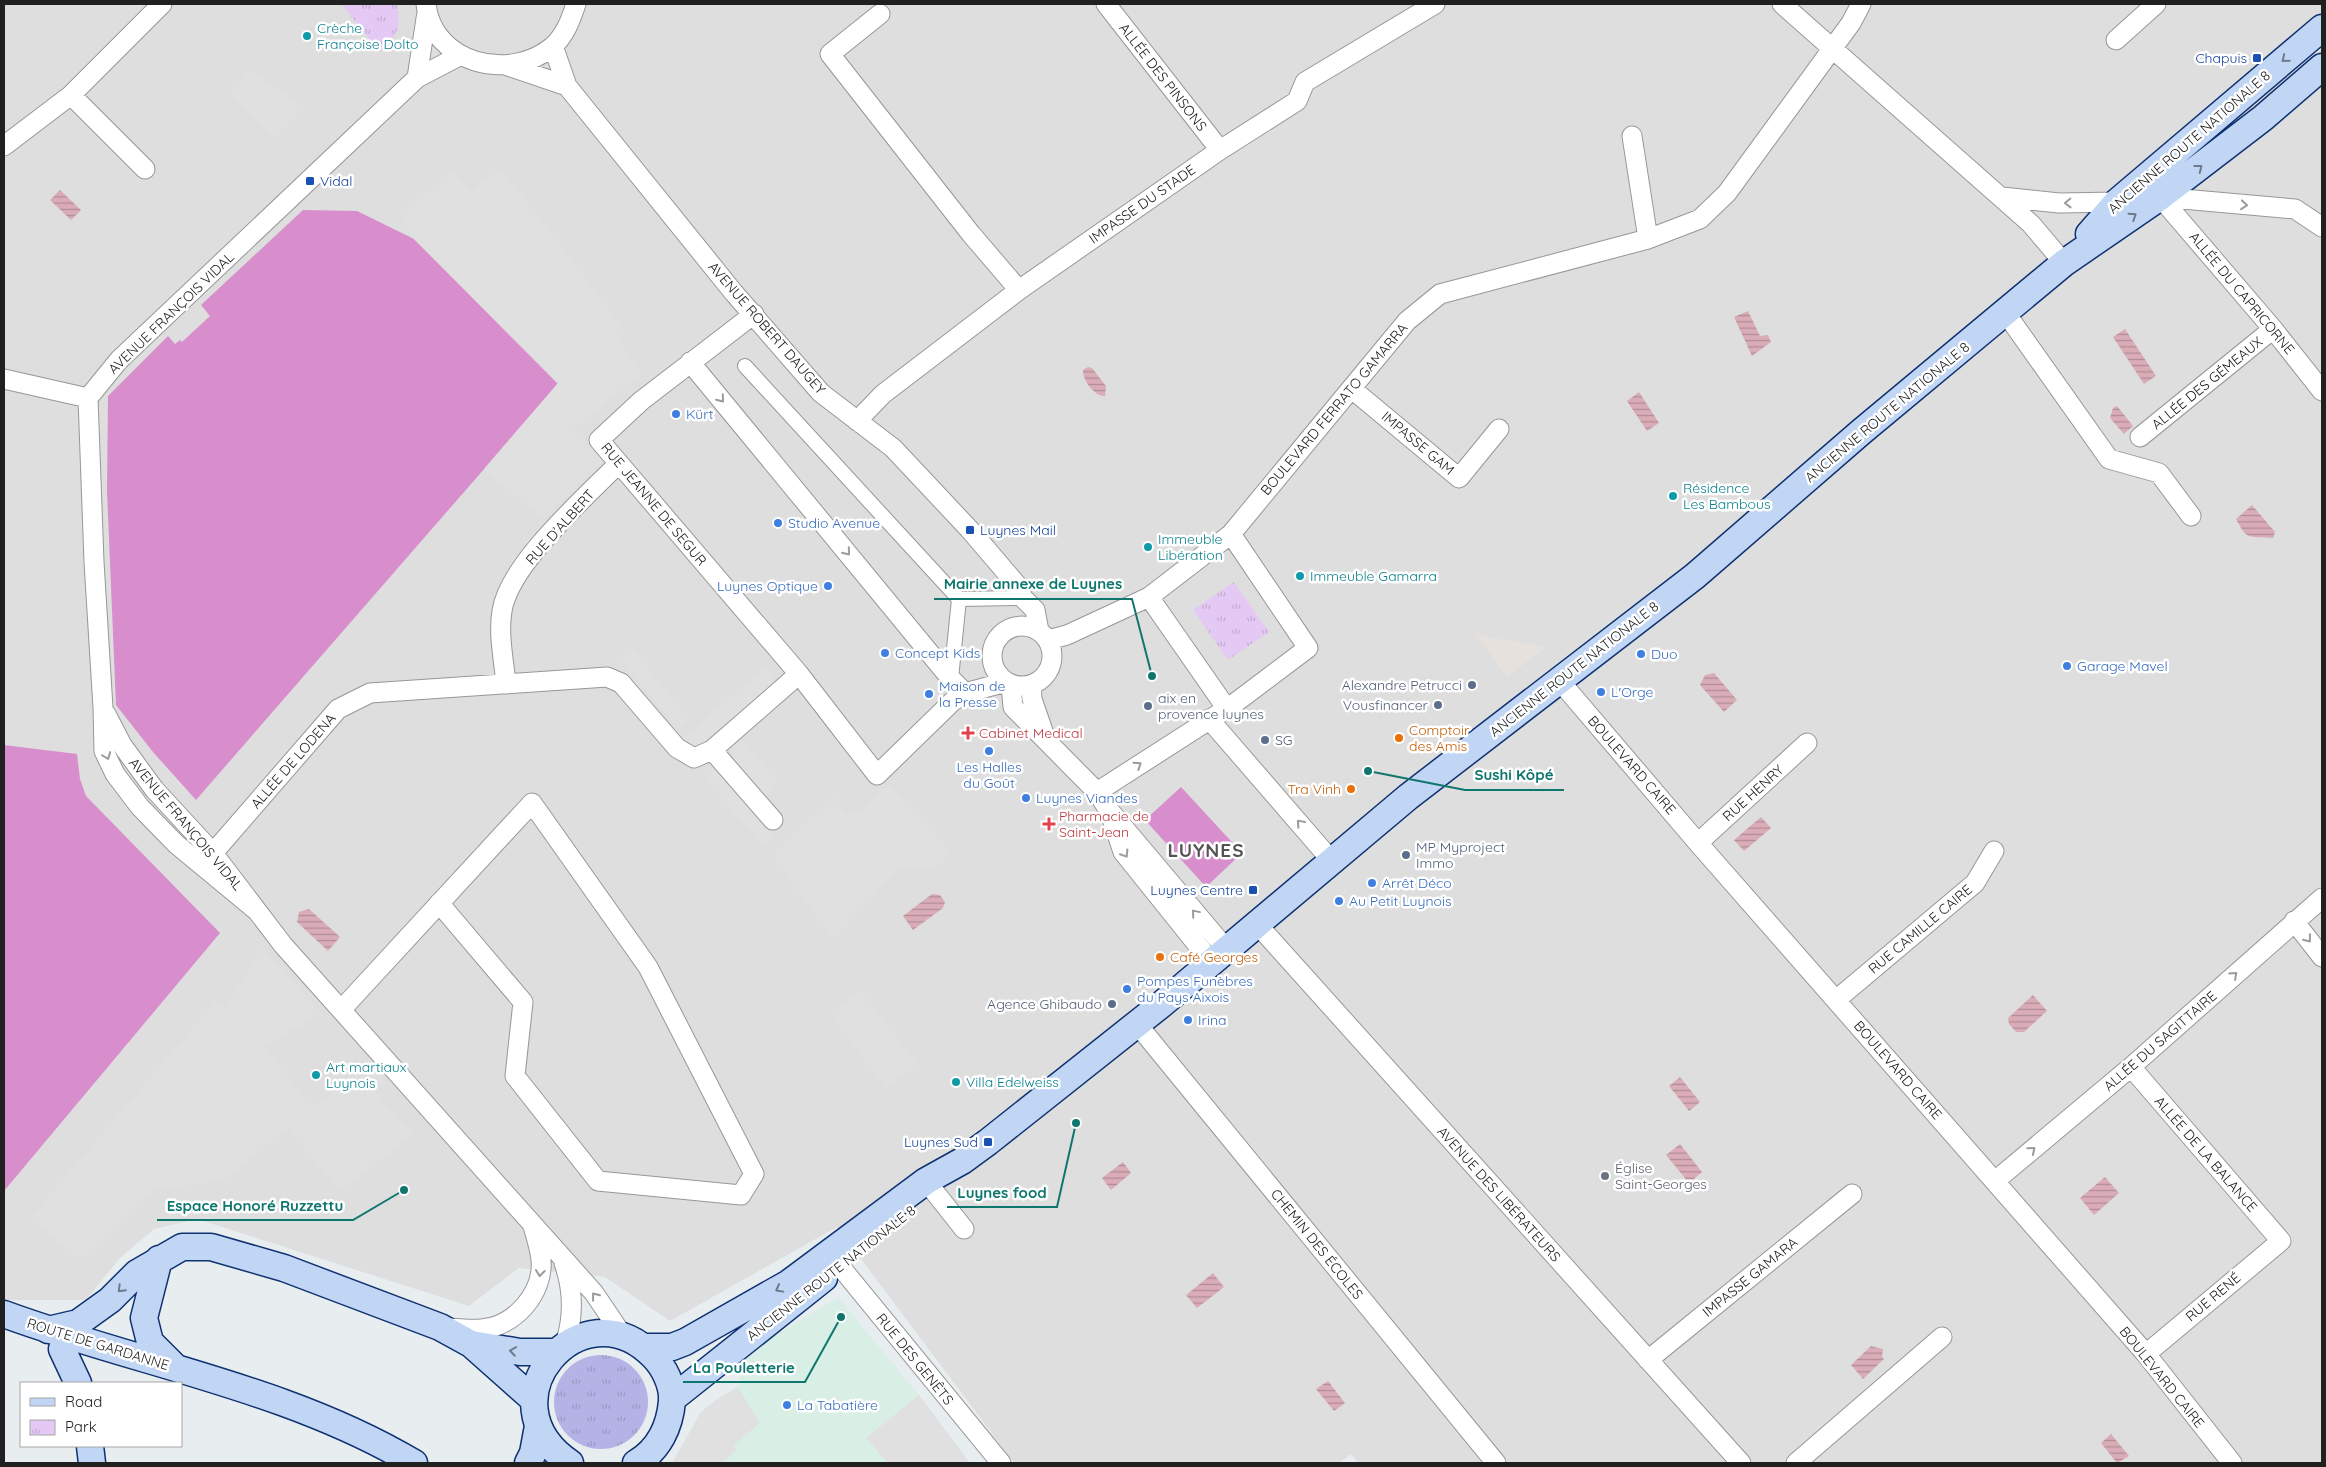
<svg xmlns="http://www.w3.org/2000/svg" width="2326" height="1467" font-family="Quicksand,sans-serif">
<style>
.residential{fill:#dedede}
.commercial{fill:#d9efe6}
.grass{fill:url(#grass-tufts)}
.park{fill:url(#park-tufts)}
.pitch{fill:#d88dcc}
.parking{fill:#e0e0e0}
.plaza{fill:#e6e1dc}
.water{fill:url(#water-rules)}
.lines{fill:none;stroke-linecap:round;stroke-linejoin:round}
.pedestrian-casing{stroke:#979797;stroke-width:16}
.minor-casing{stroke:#979797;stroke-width:21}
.secondary-casing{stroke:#0e3171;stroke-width:29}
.pedestrian{stroke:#fff;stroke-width:14}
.minor{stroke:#fff;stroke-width:19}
.secondary{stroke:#c1d6f5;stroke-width:26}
.oneway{stroke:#707b8a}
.oneway2{stroke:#9b9b9b}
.culture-dot{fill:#0f9aa8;stroke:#fff;stroke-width:2}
.transit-dot{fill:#1a4fb4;stroke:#fff;stroke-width:2}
.shop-dot{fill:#3f7fe0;stroke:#fff;stroke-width:2}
.service-dot{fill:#5c6f8a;stroke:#fff;stroke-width:2}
.health-dot{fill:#e0444e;stroke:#fff;stroke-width:2}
.food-dot{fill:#e8710a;stroke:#fff;stroke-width:2}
.worship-dot{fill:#6b7280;stroke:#fff;stroke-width:2}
.labels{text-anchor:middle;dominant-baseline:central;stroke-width:5;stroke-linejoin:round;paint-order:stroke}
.culture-label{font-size:14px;fill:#0d838f;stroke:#fff;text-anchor:start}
.transit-label{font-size:14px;fill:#164399;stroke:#fff;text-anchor:end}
.street-label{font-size:14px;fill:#202020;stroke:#fff}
.shop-label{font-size:14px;fill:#366cbe;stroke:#fff;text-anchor:start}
.service-label{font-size:14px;fill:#4e5e75;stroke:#fff;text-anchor:end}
.food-label{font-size:14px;fill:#c56008;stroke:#fff;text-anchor:start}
.health-label{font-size:14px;fill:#be3a42;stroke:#fff;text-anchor:start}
.worship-label{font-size:14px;fill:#5b616d;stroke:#fff;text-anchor:start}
.district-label{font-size:19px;font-weight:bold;letter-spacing:1px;fill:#535353;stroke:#fff}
.leader{fill:none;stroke:#0f766e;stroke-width:2}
.callout-dot{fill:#0f766e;stroke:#fff;stroke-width:2}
.callout-label{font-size:15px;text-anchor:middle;font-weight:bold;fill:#0f766e;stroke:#fff;stroke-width:5;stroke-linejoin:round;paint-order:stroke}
</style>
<defs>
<pattern id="grass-tufts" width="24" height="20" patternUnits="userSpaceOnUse" patternTransform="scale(1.25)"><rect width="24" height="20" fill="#b5b2e5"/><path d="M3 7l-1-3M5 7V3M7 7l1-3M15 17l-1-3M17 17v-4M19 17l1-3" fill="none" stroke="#9b99c4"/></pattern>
<pattern id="park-tufts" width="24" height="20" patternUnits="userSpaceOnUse" patternTransform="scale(1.25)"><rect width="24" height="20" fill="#e5c9f5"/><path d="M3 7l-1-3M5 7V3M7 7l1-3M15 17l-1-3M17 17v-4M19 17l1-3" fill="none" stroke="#c4acd2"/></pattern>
<pattern id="water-rules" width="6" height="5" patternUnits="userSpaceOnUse" patternTransform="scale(1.25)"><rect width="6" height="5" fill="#daacb7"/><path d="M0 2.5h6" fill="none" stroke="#b08c94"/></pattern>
</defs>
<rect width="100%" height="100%" fill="#e8eef0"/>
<path class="residential" d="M4 4H2322V1463H1358L1351 1454 1339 1463H1014L837 1227 670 1321 605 1277 519 1268 469 1306 197 1219 154 1229 120 1258 86 1300H4Z"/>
<path class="commercial" d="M838 1297 919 1395 970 1463H672L701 1412 716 1400 738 1387 745 1354Z"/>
<path class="grass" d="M554 1402a47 47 0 1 1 94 0a47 47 0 1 1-94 0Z"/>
<path class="park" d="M341 4H397C401 31 398 33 380 52Z
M1234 582 1269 632 1228 660 1193 610Z"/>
<path class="pitch" d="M303 210 357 211 414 239 558 384 196 800 153 752 116 705 107 491 108 396 168 336 175 344 180 340 182 342 210 316 201 305Z
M4 745 77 754 80 779 86 796 220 933 4 1191Z
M1181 787 1242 853 1206 887 1145 820Z"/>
<path class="parking" d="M249 71 305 107 274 138 231 93Z
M501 168 622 327 614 334 641 374 572 430 602 463 544 519 484 469 558 383 414 239 400 218 450 172 472 192Z
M633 650 690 720 678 730 621 660Z
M766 667 778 682 695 752 682 738Z
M744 741 779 784 765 796 730 753Z
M714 764 774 834 762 844 702 775Z
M888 785 951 852 936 868H901L833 939 773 855 833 796 846 815 860 813Z
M262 948 321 1014 264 1046 311 1108 370 1064 386 1082 374 1091 413 1135 339 1192 288 1128 224 1180 151 1191 81 1259 30 1218 216 1001 226 1008Z
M860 990 917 1064 886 1089 830 1014Z
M738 1387 760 1423 733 1446 737 1450 722 1463H672L701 1412 716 1400Z
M919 1395 970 1463H888L866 1438Z"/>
<path class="plaza" d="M1476 635 1546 647 1507 677Z"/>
<path class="water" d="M60 190 81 210 71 220 50 200Z
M1748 311 1760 336 1768 335 1771 342 1752 356 1734 317Z
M2125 329 2156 376 2144 384 2113 337Z
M1088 367 1092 368 1106 386 1105 396C1095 397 1082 380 1083 370Z
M1639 392 1659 423 1647 431 1627 401Z
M2117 406 2133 426 2124 434 2110 418 2113 408Z
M2252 505 2275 532 2273 538C2249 536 2247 541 2236 519Z
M1714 673 1737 700 1724 712 1700 685 1705 675Z
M1761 817 1771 828 1744 851 1734 840Z
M932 894 940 895 945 902 943 908 913 930 903 916Z
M309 909 340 937 328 951 297 922 299 912Z
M2033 995 2047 1011 2024 1032H2016L2009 1024 2008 1018Z
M1680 1077 1700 1102 1689 1111 1669 1086Z
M1680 1144 1702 1172 1689 1183 1666 1155Z
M1123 1162 1131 1173 1111 1190 1102 1178Z
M2105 1177 2119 1193 2094 1215 2080 1198Z
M1213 1273 1224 1287 1197 1308 1186 1295Z
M1871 1346 1883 1349 1882 1357 1884 1359 1863 1379 1851 1365Z
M1328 1381 1345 1403 1334 1411 1316 1389Z
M2111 1434 2129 1456 2117 1463 2101 1443Z"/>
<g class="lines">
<g class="pedestrian-casing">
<path id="pedestrian" d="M745 366 959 599 1023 598
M951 679 959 599"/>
</g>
<g class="minor-casing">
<path id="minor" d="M426 4C433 64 509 82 552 47 565 36 571 19 576 4
M1106 4 1220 150
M1782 4 2031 224 2064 263
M880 14 830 54 971 234 1019 290
M2116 40 2156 4
M553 46 567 86 734 293 821 393 893 448 970 530 1017 585 1023 598 1035 610 1039 631
M508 66 567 86
M417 78 427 12
M71 95 145 169
M1632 136 1648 239
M4 146 71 95 162 4
M2002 197 2059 203 2117 202
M2160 197 2273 329 2322 391
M2160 197 2295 209 2322 227
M2005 312 2109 459 2159 473 2191 516
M754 314 641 401 599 440 799 674 877 775 953 701 965 693 1006 682
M690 362 951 679 965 693
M4 379 88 398
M1352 389 1459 478 1499 429
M857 421 883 394 1019 290 1220 150 1297 101 1305 82 1435 4
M2140 437 2273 329
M1149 597 1227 709 1308 648 1231 534
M992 656a30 30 0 1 1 60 0a30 30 0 1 1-60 0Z
M1048 640 1067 635 1149 597 1231 534 1407 321 1440 294 1648 239 1700 219 1727 193 1851 23 1861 4
M1559 680 1698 843 2146 1354 2232 1463
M506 684C504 661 498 635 502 611 509 564 585 498 619 463
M1011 685 1013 707 1097 792 1108 809 1227 950
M1031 685 1032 699 1044 734
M106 714 122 745 154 789 213 853 283 945 594 1293 623 1336
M1209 719 1331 860
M712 750 773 820
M1097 792 1220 713
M1112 819 1123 852 1212 963
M1698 843 1807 743
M213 853 338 709 370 693 607 677 621 683 677 748 694 758 712 750 799 674
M257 911 176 844 140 807 115 774 104 751 103 708 94 562 88 398 119 360 417 78 461 55
M2294 921 2322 957
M1257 924 1741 1463
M1836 1000 1975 883 1994 851
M341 1010 532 803 648 967 754 1174 741 1195 598 1181 515 1076 523 1002 439 903
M1137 1024 1496 1463
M2131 1067 2281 1241 2146 1354
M926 1181 964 1229
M1995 1181 2131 1067 2322 898
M830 1254 1001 1463
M564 1263C573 1289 574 1317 565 1344
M447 1328C458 1328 470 1330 481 1329 514 1327 544 1293 541 1260 540 1249 536 1237 533 1226
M1648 1360 1852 1194
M1796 1463 1942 1337"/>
</g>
<g class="secondary-casing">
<path id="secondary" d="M2089 234 2117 202 2322 28
M159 1259 144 1318 150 1342 174 1366
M4 1314C140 1364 288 1388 414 1463
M48 1330 78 1323 110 1300 137 1273 182 1247H211L284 1268 440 1327 471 1344 533 1399
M471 1344 520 1352H554
M644 1347H672L685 1342 789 1283 926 1181 962 1161 988 1142 1162 1004 1408 797 1695 576 1861 432 2064 263 2160 197 2263 118 2322 67
M62 1349 78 1383
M672 1399 824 1278
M90 1446 92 1463
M528 1463 533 1453 538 1426
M570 1463C479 1401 582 1283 653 1356 664 1367 673 1385 672 1401 670 1426 659 1450 636 1463"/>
</g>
<use href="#pedestrian" class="pedestrian"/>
<use href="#minor" class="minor"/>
<use href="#secondary" class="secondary"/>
</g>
<defs><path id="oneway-chevron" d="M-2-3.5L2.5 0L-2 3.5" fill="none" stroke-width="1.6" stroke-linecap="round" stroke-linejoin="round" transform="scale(1.25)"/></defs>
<g class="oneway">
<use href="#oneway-chevron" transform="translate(2285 59) rotate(141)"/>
<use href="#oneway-chevron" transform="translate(2199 168) rotate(-38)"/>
<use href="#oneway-chevron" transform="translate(2133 216) rotate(-34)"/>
<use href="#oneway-chevron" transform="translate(121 1289) rotate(135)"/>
<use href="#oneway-chevron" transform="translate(779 1289) rotate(151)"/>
<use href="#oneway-chevron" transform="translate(513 1351) rotate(-171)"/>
</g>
<g class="oneway2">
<use href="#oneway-chevron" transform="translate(2068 203) rotate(179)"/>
<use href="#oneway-chevron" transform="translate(2244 205) rotate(5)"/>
<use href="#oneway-chevron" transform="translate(721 399) rotate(51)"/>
<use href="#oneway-chevron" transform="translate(847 552) rotate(51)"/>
<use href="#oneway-chevron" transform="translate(107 756) rotate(69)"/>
<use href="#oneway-chevron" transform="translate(1138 765) rotate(-34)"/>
<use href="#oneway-chevron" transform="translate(1300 823) rotate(-131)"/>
<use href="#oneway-chevron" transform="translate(1125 854) rotate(58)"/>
<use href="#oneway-chevron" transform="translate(1195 913) rotate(-130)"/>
<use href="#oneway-chevron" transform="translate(2308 939) rotate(52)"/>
<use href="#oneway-chevron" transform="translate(2234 975) rotate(-42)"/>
<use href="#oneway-chevron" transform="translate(2032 1150) rotate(-40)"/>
<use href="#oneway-chevron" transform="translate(540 1273) rotate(97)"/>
<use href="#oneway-chevron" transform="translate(595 1296) rotate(-128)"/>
</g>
<g class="culture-dot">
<circle cx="307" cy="36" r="5"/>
<circle cx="1673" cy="496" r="5"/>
<circle cx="1148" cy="547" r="5"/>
<circle cx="1300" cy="576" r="5"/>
<circle cx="316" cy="1075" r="5"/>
<circle cx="956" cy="1082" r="5"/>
</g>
<g class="transit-dot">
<rect x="2252" y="53" width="10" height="10" rx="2.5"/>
<rect x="305" y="176" width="10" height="10" rx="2.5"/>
<rect x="965" y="525" width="10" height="10" rx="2.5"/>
<rect x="1248" y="885" width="10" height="10" rx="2.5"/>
<rect x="983" y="1137" width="10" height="10" rx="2.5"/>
</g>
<g class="shop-dot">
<circle cx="676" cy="414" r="5"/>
<circle cx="778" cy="523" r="5"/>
<circle cx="828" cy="586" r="5"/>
<circle cx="885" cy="653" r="5"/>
<circle cx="1641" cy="654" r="5"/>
<circle cx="2067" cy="666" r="5"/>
<circle cx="1601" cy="692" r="5"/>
<circle cx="929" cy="694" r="5"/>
<circle cx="989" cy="751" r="5"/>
<circle cx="1026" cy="798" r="5"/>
<circle cx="1372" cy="883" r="5"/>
<circle cx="1339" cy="901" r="5"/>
<circle cx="1127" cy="989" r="5"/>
<circle cx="1188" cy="1020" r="5"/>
<circle cx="787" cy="1405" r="5"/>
</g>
<g class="service-dot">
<circle cx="1472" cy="685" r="5"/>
<circle cx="1438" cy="705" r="5"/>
<circle cx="1148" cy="706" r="5"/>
<circle cx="1265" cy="740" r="5"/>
<circle cx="1406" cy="855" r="5"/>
<circle cx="1112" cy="1004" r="5"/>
</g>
<g class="health-dot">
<path d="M965.5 725.5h5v5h5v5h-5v5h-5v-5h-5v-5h5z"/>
<path d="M1046.5 816.5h5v5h5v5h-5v5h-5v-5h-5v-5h5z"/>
</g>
<g class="food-dot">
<circle cx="1399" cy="738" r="5"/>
<circle cx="1351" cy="789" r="5"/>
<circle cx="1160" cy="957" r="5"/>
</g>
<circle class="worship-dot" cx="1605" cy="1176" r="5"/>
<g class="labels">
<g class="culture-label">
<text x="317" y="28">Crèche<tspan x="317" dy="16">Françoise Dolto</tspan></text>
<text x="1683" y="488">Résidence<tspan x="1683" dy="16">Les Bambous</tspan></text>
<text x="1158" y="539">Immeuble<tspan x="1158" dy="16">Libération</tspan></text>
<text x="1310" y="576">Immeuble Gamarra</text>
<text x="326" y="1067">Art martiaux<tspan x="326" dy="16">Luynois</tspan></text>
<text x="966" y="1082">Villa Edelweiss</text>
</g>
<g class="transit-label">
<text x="2247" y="58">Chapuis</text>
<text x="320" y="181" text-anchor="start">Vidal</text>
<text x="980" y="530" text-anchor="start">Luynes Mail</text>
<text x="1243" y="890">Luynes Centre</text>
<text x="978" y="1142">Luynes Sud</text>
</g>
<g class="street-label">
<text transform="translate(1163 77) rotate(52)">ALLÉE DES PINSONS</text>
<text transform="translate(2189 142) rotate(-41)">ANCIENNE ROUTE NATIONALE 8</text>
<text transform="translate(1142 204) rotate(-35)">IMPASSE DU STADE</text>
<text transform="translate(2242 293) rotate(50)">ALLÉE DU CAPRICORNE</text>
<text transform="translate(171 313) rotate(-44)">AVENUE FRANÇOIS VIDAL</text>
<text transform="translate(767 328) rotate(49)">AVENUE ROBERT DAUGEY</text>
<text transform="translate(2207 383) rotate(-39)">ALLÉE DES GÉMEAUX</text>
<text transform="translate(1334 409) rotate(-50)">BOULEVARD FERRATO GAMARRA</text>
<text transform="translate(1887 412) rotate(-40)">ANCIENNE ROUTE NATIONALE 8</text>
<text transform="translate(1418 443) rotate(40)">IMPASSE GAM</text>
<text transform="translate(654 504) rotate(50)">RUE JEANNE DE SEGUR</text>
<text transform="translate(560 527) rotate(-48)">RUE D’ALBERT</text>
<text transform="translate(1574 669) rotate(-38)">ANCIENNE ROUTE NATIONALE 8</text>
<text transform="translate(293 761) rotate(-49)">ALLÉE DE LODENA</text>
<text transform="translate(1632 765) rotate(49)">BOULEVARD CAIRE</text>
<text transform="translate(1753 793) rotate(-42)">RUE HENRY</text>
<text transform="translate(186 824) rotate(50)">AVENUE FRANÇOIS VIDAL</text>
<text transform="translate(1920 929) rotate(-40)">RUE CAMILLE CAIRE</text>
<text transform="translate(2160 1041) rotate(-41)">ALLÉE DU SAGITTAIRE</text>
<text transform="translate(1898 1070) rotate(49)">BOULEVARD CAIRE</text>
<text transform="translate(2206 1154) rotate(49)">ALLÉE DE LA BALANCE</text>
<text transform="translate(1499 1194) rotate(48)">AVENUE DES LIBÉRATEURS</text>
<text transform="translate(1317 1244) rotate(51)">CHEMIN DES ÉCOLES</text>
<text transform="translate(831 1273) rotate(-38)">ANCIENNE ROUTE NATIONALE 8</text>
<text transform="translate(1750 1277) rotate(-39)">IMPASSE GAMARA</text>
<text transform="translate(2213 1297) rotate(-40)">RUE RENÉ</text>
<text transform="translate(98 1344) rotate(17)">ROUTE DE GARDANNE</text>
<text transform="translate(915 1359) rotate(51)">RUE DES GENÊTS</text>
<text transform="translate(2162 1377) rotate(51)">BOULEVARD CAIRE</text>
</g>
<g class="shop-label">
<text x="686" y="414">Kürt</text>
<text x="788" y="523">Studio Avenue</text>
<text x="818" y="586" text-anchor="end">Luynes Optique</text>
<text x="895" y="653">Concept Kids</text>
<text x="1651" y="654">Duo</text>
<text x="2077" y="666">Garage Mavel</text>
<text x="939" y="686">Maison de<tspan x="939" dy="16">la Presse</tspan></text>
<text x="1611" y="692">L'Orge</text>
<text x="989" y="767" text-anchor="middle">Les Halles<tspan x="989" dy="16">du Goût</tspan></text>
<text x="1036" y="798">Luynes Viandes</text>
<text x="1382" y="883">Arrêt Déco</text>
<text x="1349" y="901">Au Petit Luynois</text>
<text x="1137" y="981">Pompes Funèbres<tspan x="1137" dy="16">du Pays Aixois</tspan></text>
<text x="1198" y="1020">Irina</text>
<text x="797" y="1405">La Tabatière</text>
</g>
<g class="service-label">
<text x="1462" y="685">Alexandre Petrucci</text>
<text x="1158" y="698" text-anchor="start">aix en<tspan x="1158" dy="16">provence luynes</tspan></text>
<text x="1428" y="705">Vousfinancer</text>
<text x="1275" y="740" text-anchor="start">SG</text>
<text x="1416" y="847" text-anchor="start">MP Myproject<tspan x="1416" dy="16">Immo</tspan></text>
<text x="1102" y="1004">Agence Ghibaudo</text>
</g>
<g class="food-label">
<text x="1409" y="730">Comptoir<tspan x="1409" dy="16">des Amis</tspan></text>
<text x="1341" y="789" text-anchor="end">Tra Vinh</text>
<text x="1170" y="957">Café Georges</text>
</g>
<g class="health-label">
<text x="979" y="733">Cabinet Medical</text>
<text x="1059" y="816">Pharmacie de<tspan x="1059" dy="16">Saint-Jean</tspan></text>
</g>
<g class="worship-label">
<text x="1615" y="1168">Église<tspan x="1615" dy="16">Saint-Georges</tspan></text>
</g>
<g class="district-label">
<text x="1206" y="850">LUYNES</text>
</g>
</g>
<path class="leader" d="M1152 676L1132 599H934M1368 771L1465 790H1564M1076 1123L1057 1207H947M404 1190L353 1220H157M841 1317L805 1382H683"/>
<g class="callout-dot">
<circle cx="1152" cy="676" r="5"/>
<circle cx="1368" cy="771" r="5"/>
<circle cx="1076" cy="1123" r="5"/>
<circle cx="404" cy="1190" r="5"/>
<circle cx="841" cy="1317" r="5"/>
</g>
<g class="callout-label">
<text x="1033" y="589">Mairie annexe de Luynes</text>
<text x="1514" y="780">Sushi Kôpé</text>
<text x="1002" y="1198">Luynes food</text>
<text x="255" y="1211">Espace Honoré Ruzzettu</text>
<text x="744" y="1373">La Pouletterie</text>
</g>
<rect width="2326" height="1467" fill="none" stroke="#202020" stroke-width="10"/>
<rect x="20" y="1382" width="162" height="65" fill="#ffffff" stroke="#a6a6a6"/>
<rect x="30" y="1398" width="25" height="8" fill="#c1d6f5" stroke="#a6a6a6"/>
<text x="65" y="1407" font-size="15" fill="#202020">Road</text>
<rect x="30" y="1420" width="25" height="15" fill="url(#park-tufts)" stroke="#a6a6a6"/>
<text x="65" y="1432" font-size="15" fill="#202020">Park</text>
</svg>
